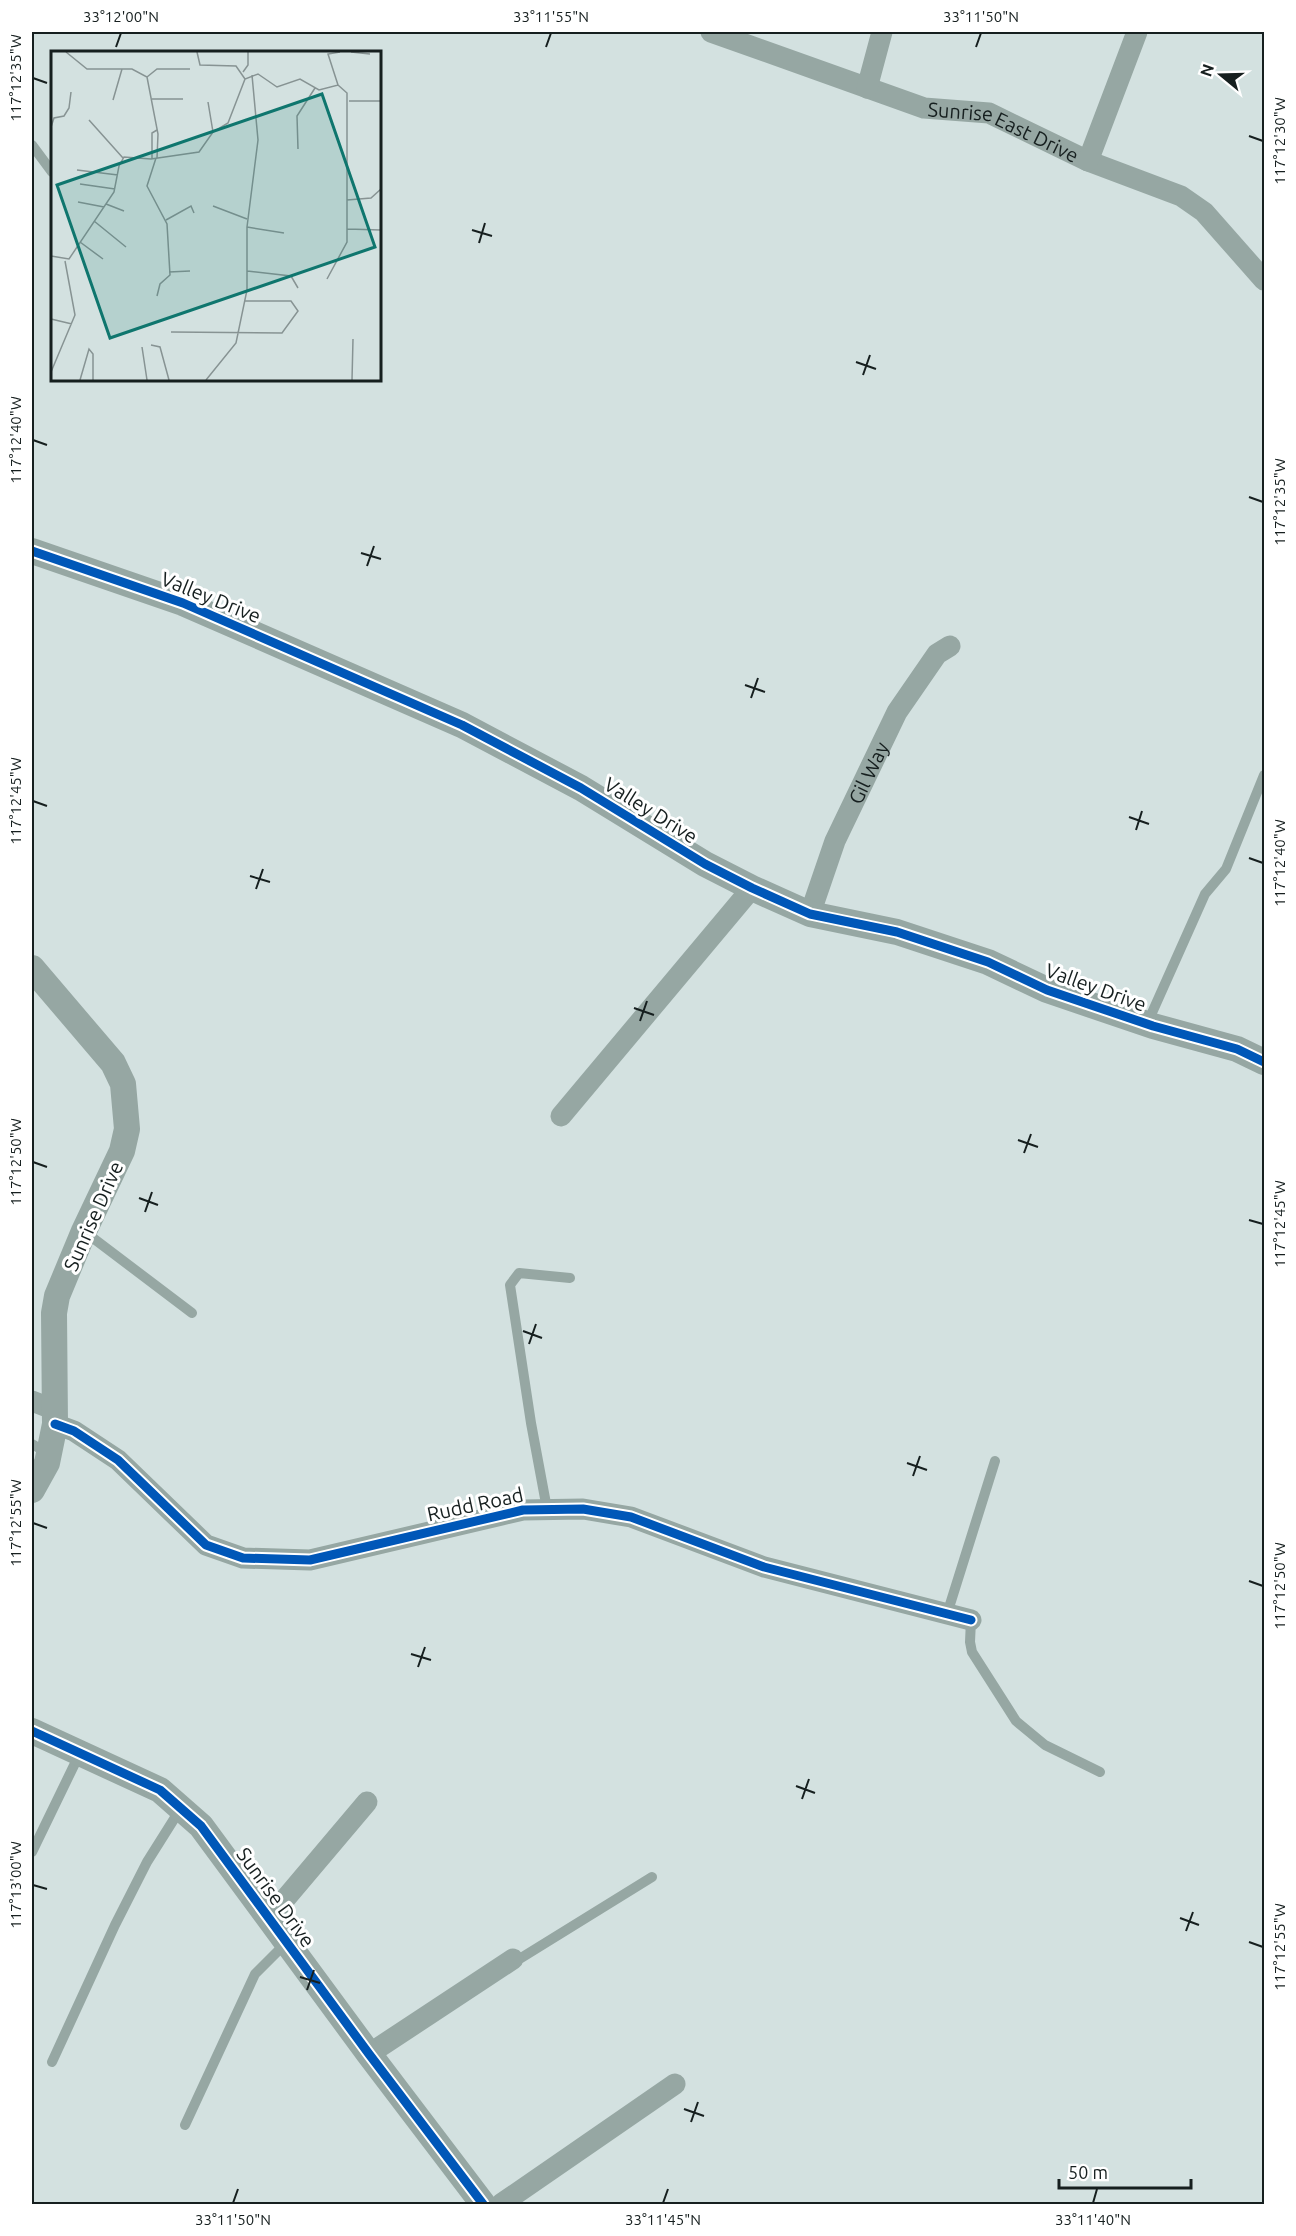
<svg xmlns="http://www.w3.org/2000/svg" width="1296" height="2236" font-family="Ubuntu,sans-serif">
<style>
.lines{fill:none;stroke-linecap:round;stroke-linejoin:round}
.service{stroke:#96a7a3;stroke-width:10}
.minor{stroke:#96a7a3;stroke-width:21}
.tertiary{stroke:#96a7a3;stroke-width:26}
.cycleway-casing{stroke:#fff;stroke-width:13}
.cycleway{stroke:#0057b8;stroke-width:9}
.ticks{fill:none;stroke:#161f1f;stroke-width:2}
.labels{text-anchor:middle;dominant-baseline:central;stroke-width:6;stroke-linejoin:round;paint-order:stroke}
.street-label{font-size:20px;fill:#161f1f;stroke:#fff}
.inset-road{fill:none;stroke:#879393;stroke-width:1.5}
.view{fill:#0f766e;fill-opacity:0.15;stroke:#0f766e;stroke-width:3}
.inset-edge{fill:none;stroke:#161f1f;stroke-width:3}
.neatline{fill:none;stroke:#161f1f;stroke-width:2}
.ticks-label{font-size:15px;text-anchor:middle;fill:#161f1f}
</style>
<rect width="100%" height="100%" fill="#d3e1e0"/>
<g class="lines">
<path class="service" d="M32 145 52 172
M1147 1024 1205 894 1226 869 1264 775
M85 1232 192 1313
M32 1444 49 1454
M547 1509 531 1423 510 1285 519 1273 570 1278
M947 1614 995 1461
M971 1620 970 1642 972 1652 1016 1721 1045 1745 1100 1772
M32 1852 80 1753
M513 1959 521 1958 652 1877
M52 2062 115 1925 147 1862 181 1808
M185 2125 255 1974 287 1942"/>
<g class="minor">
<path id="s1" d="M711 32 924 108 989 113 1088 161 1181 196 1204 212 1264 280"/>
<path d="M867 88 882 32"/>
<path d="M1088 161 1137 32"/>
<path id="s2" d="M810 914 835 841 897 712 937 654 950 646"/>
<path d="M561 1116 752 888"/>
<path d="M32 1401 55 1410"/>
<path d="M55 1424 74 1431 118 1460 206 1545 243 1558 310 1560 523 1510 583 1509 631 1517 764 1567 971 1620"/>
<path d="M269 1918 367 1802"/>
<path d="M369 2054 513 1959"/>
<path d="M501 2204 675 2084"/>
</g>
<path class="tertiary" d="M32 551 183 603 462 725 581 788 705 864 752 888 810 914 897 932 988 962 1047 990 1153 1026 1237 1049 1264 1062
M32 968 113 1063 123 1084 127 1129 122 1151 84 1231 57 1296 54 1313 55 1424 47 1463 32 1490
M32 1731 160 1790 201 1826 369 2054 483 2204"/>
<g class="cycleway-casing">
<path id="cycleway" d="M32 551 183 603 462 725 581 788 705 864 752 888 810 914 897 932 988 962 1047 990 1153 1026 1237 1049 1264 1062
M55 1424 74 1431 118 1460 206 1545 243 1558 310 1560 523 1510 583 1509 631 1517 764 1567 971 1620
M32 1731 160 1790 201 1826 369 2054 483 2204"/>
</g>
<use href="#cycleway" class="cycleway"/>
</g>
<path class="ticks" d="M116 47 121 33M546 47 551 33M976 47 981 33M33 78 47 83M1249 136 1263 141M472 230 492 236M479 243 485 223M856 362 876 369M863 375 870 355M33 440 47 445M1249 497 1263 502M361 553 381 559M367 566 374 546M745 685 765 692M751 698 758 678M33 801 47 806M1129 817 1149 824M1136 830 1142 811M1249 858 1263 863M250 876 270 882M256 889 263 869M634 1008 654 1015M640 1021 647 1001M1018 1140 1038 1147M1024 1153 1031 1134M33 1162 47 1167M139 1198 158 1205M145 1212 152 1192M1249 1220 1263 1224M523 1331 542 1338M529 1344 536 1324M907 1463 927 1470M913 1476 920 1456M33 1523 47 1528M1249 1581 1263 1586M411 1654 431 1660M418 1667 425 1647M796 1786 815 1793M802 1799 809 1779M33 1885 47 1889M1180 1918 1199 1925M1186 1931 1193 1912M1249 1942 1263 1947M300 1977 320 1983M307 1990 314 1970M684 2109 704 2116M691 2122 698 2102M233 2203 238 2189M663 2203 668 2189M1093 2203 1097 2189"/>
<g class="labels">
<g class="street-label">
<text stroke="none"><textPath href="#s1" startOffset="310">Sunrise East Drive</textPath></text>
<text transform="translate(211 597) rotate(22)">Valley Drive</text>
<text stroke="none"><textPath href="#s2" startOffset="153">Gil Way</textPath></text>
<text transform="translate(651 810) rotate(32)">Valley Drive</text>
<text transform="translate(1096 987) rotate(20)">Valley Drive</text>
<text transform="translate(93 1216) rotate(-66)">Sunrise Drive</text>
<text transform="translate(475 1504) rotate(-12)">Rudd Road</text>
<text transform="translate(276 1897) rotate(54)">Sunrise Drive</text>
</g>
</g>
<g transform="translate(51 51)">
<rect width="330" height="330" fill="#d3e1e0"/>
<path class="inset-road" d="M15 1 36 18H81L96 26 107 83 106 107M146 1 149 14 185 15 194 28M300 1 319 3M192 21 197 14V1M96 26 106 18H139M287 34 277 3 289 1M101 48H132M62 49 71 18M298 50H330M157 51 162 81M38 69 72 107M0 76 3 67 13 65 18 57 20 41M247 98 246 65 264 37M105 107 96 135 116 173 119 224 109 233 106 245M101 108V82L106 79M26 119 67 124M29 133 64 138M296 149 320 147 330 138M27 151 53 156M55 153 73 160M162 155 196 168M115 169 140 155 143 162M43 170 75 196M196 176 233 182M296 178 330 179M29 191 52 208M0 205 18 208 63 141 68 115 73 106 100 108 148 101 162 81 177 72 194 28 207 23 226 36 249 28 268 39 287 34 296 42V191L276 228M196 220 240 225 247 237M118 221 139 220M0 268 21 273M120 281 231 282 247 260 240 250H194M100 294 109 296 118 329M91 296 96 329M0 321 24 264 14 210M29 329 38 298 42 303V329M155 329 185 292 196 239V176L207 89 201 24M301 329 302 288"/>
<path class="view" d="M271 43 324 196 59 287 6 134Z"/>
<rect width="330" height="330" class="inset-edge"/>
</g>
<rect width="1296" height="2236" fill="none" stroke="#ffffff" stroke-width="66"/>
<g transform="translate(1221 75) rotate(289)" stroke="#ffffff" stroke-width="4.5" paint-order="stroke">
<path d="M0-4.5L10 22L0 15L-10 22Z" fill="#161f1f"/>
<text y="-9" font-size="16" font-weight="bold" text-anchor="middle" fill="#161f1f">N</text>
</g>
<path d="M1059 2179v9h132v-9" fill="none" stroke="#161f1f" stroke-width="3"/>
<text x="1068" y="2179" font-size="18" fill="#161f1f" stroke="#ffffff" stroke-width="4.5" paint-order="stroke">50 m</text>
<rect x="33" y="33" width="1230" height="2170" class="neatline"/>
<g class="ticks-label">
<text x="121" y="22">33°12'00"N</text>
<text x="551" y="22">33°11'55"N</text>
<text x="981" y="22">33°11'50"N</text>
<text transform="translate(16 78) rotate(-90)" y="5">117°12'35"W</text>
<text transform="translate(1280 141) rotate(-90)" y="5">117°12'30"W</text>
<text transform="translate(16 440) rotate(-90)" y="5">117°12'40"W</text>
<text transform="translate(1280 502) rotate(-90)" y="5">117°12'35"W</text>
<text transform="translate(16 801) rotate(-90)" y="5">117°12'45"W</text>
<text transform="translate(1280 863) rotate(-90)" y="5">117°12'40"W</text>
<text transform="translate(16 1162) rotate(-90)" y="5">117°12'50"W</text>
<text transform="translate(1280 1224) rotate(-90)" y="5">117°12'45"W</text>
<text transform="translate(16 1523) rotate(-90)" y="5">117°12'55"W</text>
<text transform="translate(1280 1586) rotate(-90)" y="5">117°12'50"W</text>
<text transform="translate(16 1885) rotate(-90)" y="5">117°13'00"W</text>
<text transform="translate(1280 1947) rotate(-90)" y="5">117°12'55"W</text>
<text x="233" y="2225">33°11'50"N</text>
<text x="663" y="2225">33°11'45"N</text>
<text x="1093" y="2225">33°11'40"N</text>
</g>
</svg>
